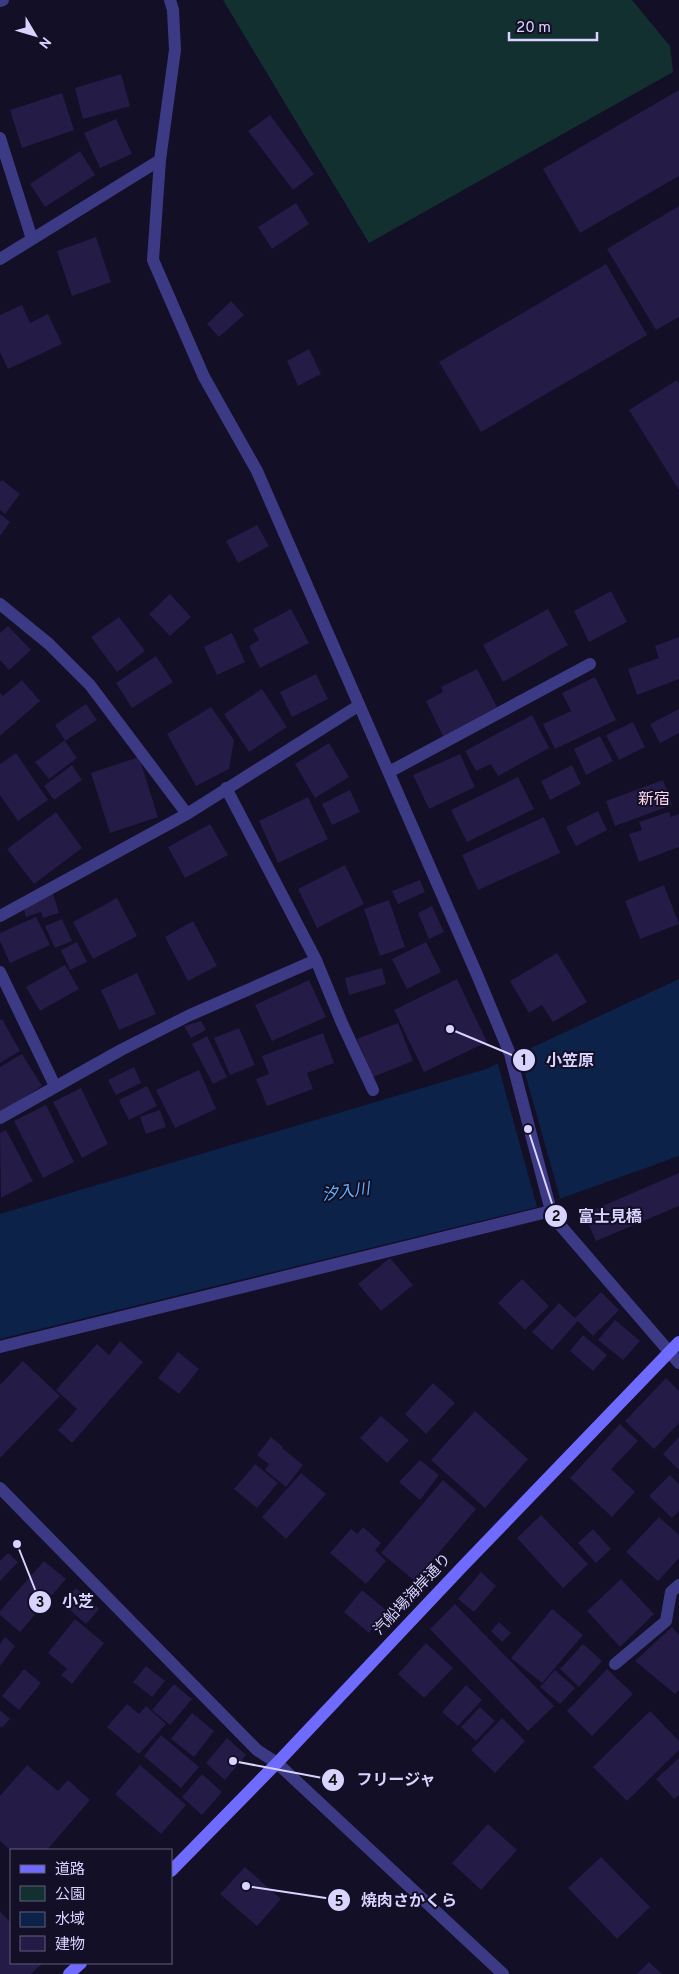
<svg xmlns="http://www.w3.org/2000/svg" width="679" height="1974" font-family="Overpass,'Noto Sans JP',sans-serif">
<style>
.green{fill:#12302f}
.water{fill:#0c2248}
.pier{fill:#130f26}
.building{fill:#241b47}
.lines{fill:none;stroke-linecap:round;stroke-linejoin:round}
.street{stroke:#3d3a85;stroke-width:12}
.secondary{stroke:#6f6bff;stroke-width:12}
.labels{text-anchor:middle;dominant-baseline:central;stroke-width:4;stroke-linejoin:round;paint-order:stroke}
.street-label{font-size:15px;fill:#d9d4ff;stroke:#130f26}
.neighbourhood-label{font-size:16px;fill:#ffd6f0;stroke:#130f26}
.water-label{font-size:16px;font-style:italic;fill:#62b6ff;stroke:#130f26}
.leader{fill:none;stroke:#d9d4ff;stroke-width:2}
.callout-dot{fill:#d9d4ff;stroke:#130f26;stroke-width:2}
.mark-label{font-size:15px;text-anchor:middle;font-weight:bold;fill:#111}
.callout-label{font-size:16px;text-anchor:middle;font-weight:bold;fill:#d9d4ff;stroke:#130f26;stroke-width:4;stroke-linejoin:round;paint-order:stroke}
</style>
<rect width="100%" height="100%" fill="#130f26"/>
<path class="green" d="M223 0H632L670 46 673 72 369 243Z"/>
<path class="water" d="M679 979V1156L537 1207 0 1339V1214L486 1069Z"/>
<path class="pier" d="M519 1052 560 1198 537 1207 497 1061Z"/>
<path class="building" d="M121 74 130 106 83 119 75 88Z
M679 90V176L580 233 543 169Z
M62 93 74 130 22 148 10 110Z
M270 115 314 174 293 190 248 131Z
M116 119 132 154 100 168 84 133Z
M80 151 95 175 45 207 30 184Z
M296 203 309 224 272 249 258 227Z
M679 206V317L656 330 607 249Z
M96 237 111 282 72 296 57 251Z
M606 264 647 335 481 432 439 362Z
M231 301 244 315 219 337 207 324Z
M22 305 30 323 48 314 62 344 8 369 0 352V315Z
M309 349 321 374 298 386 287 361Z
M677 380 679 384V490L629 410Z
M2 480 20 494 5 514 0 510V482Z
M0 514 10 522 0 536Z
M257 525 269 546 238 563 226 541Z
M611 591 627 622 589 642 574 611Z
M170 594 191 617 170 636 149 614Z
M291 609 309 643 260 668 249 646 259 640 253 629Z
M548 609 568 645 503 682 483 645Z
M119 617 145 651 117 672 91 637Z
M8 626 31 650 9 670 0 660V633Z
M232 633 245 662 217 675 204 647Z
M679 637V679L637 695 628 669 659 658 655 646Z
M156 656 173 682 132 708 116 683Z
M477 669 497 707 443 736 426 701 443 692 441 687Z
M316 674 328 699 292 717 280 692Z
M595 677 616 720 555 749 543 724 571 711 562 693Z
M22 680 40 701 0 736V693L3 696Z
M262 689 287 727 249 752 224 714Z
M86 704 97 720 65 741 77 758 49 779 35 762 65 740 55 725Z
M211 707 234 740 229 769 196 786 167 734Z
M679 709V733L660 743 650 724Z
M532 715 549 748 498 776 491 764 476 771 465 751Z
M633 722 645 747 619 760 606 735Z
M600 736 613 761 586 775 574 749Z
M329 743 349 777 315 798 295 764Z
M16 753 48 800 18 821 0 795V764Z
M460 754 475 787 429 809 413 775Z
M139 757 158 817 110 833 91 773Z
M72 765 82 780 54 800 44 786Z
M572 765 581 784 550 800 541 781Z
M518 777 534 809 467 842 451 810Z
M663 780 672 805 615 826 606 801Z
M350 790 360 812 332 825 322 804Z
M308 797 328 839 278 863 259 821Z
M598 811 607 830 576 846 566 827Z
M56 812 82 848 34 884 7 849Z
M669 812 671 817 679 814V847L639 862 629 834 642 830 639 822Z
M544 817 560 853 478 890 462 855Z
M210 824 228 855 185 878 168 847Z
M345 865 364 904 317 928 298 889Z
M420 880 425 892 398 904 392 891Z
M664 885 679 924 640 939 625 901Z
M53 894 59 913 43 918 41 912 26 917 23 905Z
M117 898 137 936 93 959 73 922Z
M389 900 405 947 380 956 364 909Z
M432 906 444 932 429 939 418 913Z
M36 917 50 945 10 963 0 941V933Z
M62 919 72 941 55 948 45 926Z
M193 921 217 966 188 981 165 937Z
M77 942 87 962 70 970 61 950Z
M426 942 441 972 407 989 392 959Z
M557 953 587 1002 553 1022 542 1005 529 1013 510 981Z
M65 965 79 989 40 1011 26 987Z
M382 968 386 984 349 995 345 978Z
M137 973 156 1014 119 1030 101 990Z
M457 979 487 1042 424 1072 394 1010Z
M309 980 326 1017 272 1041 255 1005Z
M2 1019 20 1051 0 1063V1020Z
M201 1021 206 1030 191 1038 184 1026Z
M398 1023 413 1061 373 1077 357 1039Z
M239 1028 255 1065 230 1075 214 1038Z
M323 1033 334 1063 307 1073 313 1089 267 1106 256 1079 269 1074 262 1056Z
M207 1036 227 1077 213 1084 192 1044Z
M22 1054 42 1086 0 1113V1067Z
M134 1067 141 1083 116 1095 108 1080Z
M199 1070 216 1109 175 1128 156 1090Z
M147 1086 157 1106 129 1120 119 1100Z
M81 1088 108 1144 82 1158 53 1102Z
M46 1105 74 1162 43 1178 14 1121Z
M160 1110 166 1127 146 1134 140 1117Z
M6 1130 33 1181 1 1198 0 1133Z
M679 1173V1206L596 1241 584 1214Z
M390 1258 413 1285 381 1311 358 1284Z
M522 1279 549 1306 525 1330 498 1303Z
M601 1292 619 1310 593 1336 578 1321 552 1350 532 1332 559 1303 575 1318Z
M615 1320 640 1341 623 1360 598 1340Z
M583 1335 607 1355 593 1371 570 1351Z
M120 1341 143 1362 72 1443 58 1430 77 1409 56 1390 97 1344 109 1355Z
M178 1352 199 1369 179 1394 158 1378Z
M23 1361 60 1396 0 1458V1385Z
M666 1378 679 1391V1423L654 1449 625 1421Z
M433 1383 455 1403 426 1434 405 1414Z
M475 1411 528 1459 485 1508 431 1460Z
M381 1416 409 1440 387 1463 360 1438Z
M620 1424 638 1441 611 1469 635 1492 612 1517 570 1478Z
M271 1437 283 1447 282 1448 303 1465 286 1487 265 1470 269 1464 257 1455Z
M679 1437V1470L663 1454Z
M420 1460 439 1475 420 1500 399 1482Z
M255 1464 278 1483 257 1508 234 1489Z
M301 1473 326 1494 286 1539 262 1517Z
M670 1475 679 1484V1511L672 1518 649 1496Z
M443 1480 476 1509 415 1581 381 1553Z
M541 1515 588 1564 563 1588 517 1538Z
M659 1517 679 1535V1558L658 1581 626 1552Z
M363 1527 381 1543 375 1550 386 1561 366 1584 330 1553 351 1529 357 1534Z
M593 1529 611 1549 596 1563 578 1543Z
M8 1553 18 1562 0 1581V1561Z
M44 1561 66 1579 20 1632 0 1615V1611Z
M481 1572 496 1586 474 1612 458 1599Z
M621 1579 654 1614 620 1647 587 1611Z
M76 1588 99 1609 86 1624 62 1603Z
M362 1590 387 1611 369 1633 344 1612Z
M455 1604 554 1706 528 1731 430 1629Z
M552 1609 583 1635 542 1683 511 1658Z
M75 1619 104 1643 72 1684 61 1675 67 1669 48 1653Z
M499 1622 511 1633 502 1642 491 1631Z
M672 1627 679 1635V1690L675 1694 635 1661Z
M5 1637 15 1646 0 1666V1644Z
M426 1643 453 1668 424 1698 398 1674Z
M583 1644 602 1661 579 1687 560 1669Z
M146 1666 165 1681 152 1697 133 1682Z
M24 1669 41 1683 19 1710 2 1696Z
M607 1669 633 1694 592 1736 567 1711Z
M555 1670 575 1688 560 1704 540 1687Z
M174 1684 192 1699 170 1725 152 1710Z
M466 1685 482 1700 458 1726 442 1712Z
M127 1704 139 1714 146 1706 166 1724 139 1754 107 1727Z
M480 1707 495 1721 476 1741 461 1727Z
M0 1710 10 1719 2 1728 0 1726Z
M650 1711 679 1741V1750L627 1801 593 1767Z
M192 1713 214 1731 194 1757 171 1739Z
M502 1718 525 1741 495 1773 471 1750Z
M161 1735 199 1767 181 1788 144 1756Z
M227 1738 246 1755 225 1780 206 1763Z
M679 1758V1795L674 1799 656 1779Z
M27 1765 58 1791 68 1780 90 1800 47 1850H10L0 1841V1796Z
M140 1765 186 1805 161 1834 115 1794Z
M202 1774 222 1792 202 1815 182 1797Z
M488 1824 517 1850 481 1890 452 1863Z
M601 1857 650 1907 617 1939 568 1888Z
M245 1867 281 1899 257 1926 220 1894Z
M0 1911 11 1923V1963H43L31 1974H0Z
M649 1962 662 1974H637Z"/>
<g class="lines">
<path class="street" d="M170 0 173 10 175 50 160 160 153 260 204 377 257 471 478 977 510 1054 551 1211 554 1218 679 1363
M0 1 3 0
M0 138 32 239
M0 259 160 160
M0 604 49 644 90 685 187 814
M389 772 590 664
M226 788 316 960 341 1021 373 1090
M0 916 187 814 358 706
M0 972 55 1086
M0 1118 121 1050 190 1015 316 960
M0 1347 551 1211
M0 1488 257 1750 277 1763 503 1974
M615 1664 666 1621 671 1592 679 1585"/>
<path class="secondary" d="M171 1871 277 1763 463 1566 679 1342
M69 1974 81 1963"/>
</g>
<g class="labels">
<g class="street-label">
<text transform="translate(413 1595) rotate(-47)">汽船場海岸通り</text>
</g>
<g class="neighbourhood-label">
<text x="654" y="800">新宿</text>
</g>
<g class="water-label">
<text transform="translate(346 1193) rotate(-8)">汐入川</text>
</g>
</g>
<path class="leader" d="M450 1029L524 1060M528 1129L556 1216M17 1544L40 1602M233 1761L333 1780M246 1886L339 1900"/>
<g class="callout-dot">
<circle cx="450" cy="1029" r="5"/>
<circle cx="528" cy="1129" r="5"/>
<circle cx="17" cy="1544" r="5"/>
<circle cx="233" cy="1761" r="5"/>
<circle cx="246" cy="1886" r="5"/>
<circle cx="524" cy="1060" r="12"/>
<circle cx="556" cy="1216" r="12"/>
<circle cx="40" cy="1602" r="12"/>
<circle cx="333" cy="1780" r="12"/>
<circle cx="339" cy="1900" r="12"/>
</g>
<g class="mark-label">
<text x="524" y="1065">1</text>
<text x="556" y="1221">2</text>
<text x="40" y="1607">3</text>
<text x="333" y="1785">4</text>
<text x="339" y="1906">5</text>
</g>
<g class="callout-label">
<text x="570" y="1066">小笠原</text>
<text x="610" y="1222">富士見橋</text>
<text x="78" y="1607">小芝</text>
<text x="396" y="1785">フリージャ</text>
<text x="409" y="1906">焼肉さかくら</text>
</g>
<rect x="10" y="1849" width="162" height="115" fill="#130f26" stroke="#625e7d"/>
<rect x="20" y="1865" width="25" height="8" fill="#6f6bff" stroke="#625e7d"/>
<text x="55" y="1874" font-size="15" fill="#d9d4ff">道路</text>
<rect x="20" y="1886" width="25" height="15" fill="#12302f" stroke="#625e7d"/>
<text x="55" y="1899" font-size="15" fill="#d9d4ff">公園</text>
<rect x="20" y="1912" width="25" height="15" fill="#0c2248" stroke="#625e7d"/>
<text x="55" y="1924" font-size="15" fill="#d9d4ff">水域</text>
<rect x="20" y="1936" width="25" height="15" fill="#241b47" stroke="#625e7d"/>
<text x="55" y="1949" font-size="15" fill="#d9d4ff">建物</text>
<g transform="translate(35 35) rotate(128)" stroke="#130f26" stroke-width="4" paint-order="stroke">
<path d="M0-4L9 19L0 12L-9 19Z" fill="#d9d4ff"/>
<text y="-8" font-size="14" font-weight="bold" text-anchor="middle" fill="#d9d4ff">N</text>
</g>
<path d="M509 32v8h88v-8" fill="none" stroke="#d9d4ff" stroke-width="2.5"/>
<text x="516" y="32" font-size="15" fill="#d9d4ff" stroke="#130f26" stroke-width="4" paint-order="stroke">20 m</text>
</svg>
